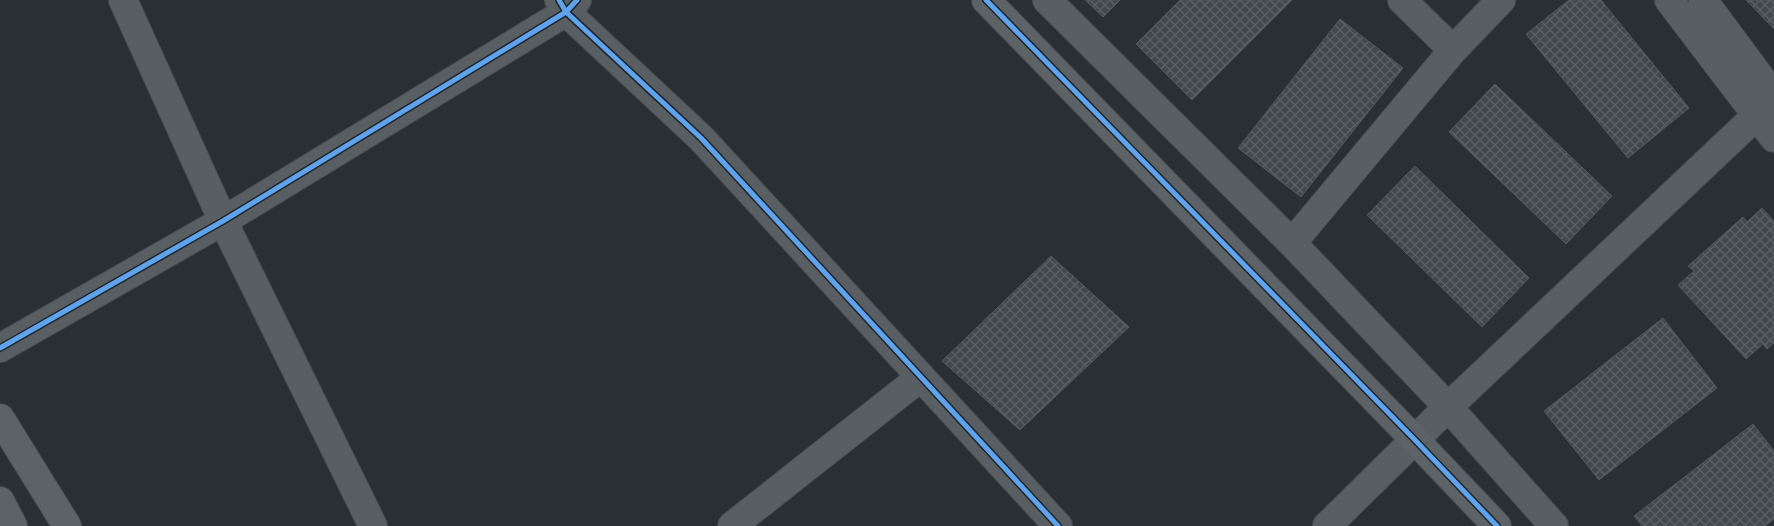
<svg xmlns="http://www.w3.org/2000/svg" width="1774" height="526" font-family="Signika,sans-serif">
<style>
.building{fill:url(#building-cross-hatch);stroke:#51575b}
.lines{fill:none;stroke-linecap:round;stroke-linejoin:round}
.street-casing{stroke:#474b4e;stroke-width:30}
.secondary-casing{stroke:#474b4e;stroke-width:30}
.street{stroke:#595e62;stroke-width:28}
.secondary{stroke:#5d6266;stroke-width:28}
.cycleway-casing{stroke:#1d272e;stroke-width:8}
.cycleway{stroke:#60a3ed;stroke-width:5}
</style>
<defs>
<pattern id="building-cross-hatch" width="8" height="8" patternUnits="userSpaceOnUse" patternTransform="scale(1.25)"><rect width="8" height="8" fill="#42484c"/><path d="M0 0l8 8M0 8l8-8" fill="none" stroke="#5b6064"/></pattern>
</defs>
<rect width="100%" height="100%" fill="#292f33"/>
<path class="building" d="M1085 0H1120L1103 17Z
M1180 0H1292L1192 100 1136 44Z
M1569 0H1601L1689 108 1628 158 1526 34Z
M1746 0H1774V29Z
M1340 19 1403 68 1301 197 1238 148Z
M1495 84 1612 196 1566 244 1449 132Z
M1415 166 1529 278 1482 327 1367 215Z
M1762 208 1774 221V343L1767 349 1763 344 1746 359 1678 285 1694 271 1688 266 1743 217 1747 222Z
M1051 256 1129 327 1020 430 942 361Z
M1663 318 1717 388 1599 480 1544 411Z
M1753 424 1774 451V519L1765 526H1642L1634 516Z"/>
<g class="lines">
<g class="street-casing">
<path id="street" d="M123 0 223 221 373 526
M559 0 566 12 701 138 1058 526
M1047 0 1292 243 1448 407 1554 526
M1402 0 1453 50
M1669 0 1774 138
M1703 0 1774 96
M1292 243 1453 50 1501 0
M0 348 223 221 566 12 577 0
M732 526 921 377
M1327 526 1448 407 1756 116 1774 96"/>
</g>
<g class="secondary-casing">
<path id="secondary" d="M986 0 1415 440 1497 526
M0 418 67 526
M0 501 13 526"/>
</g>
<use href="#street" class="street"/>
<use href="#secondary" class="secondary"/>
<g class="cycleway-casing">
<path id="cycleway" d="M559 0 566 12 701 138 1058 526
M986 0 1415 440 1497 526
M0 348 223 221 566 12 577 0"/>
</g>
<use href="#cycleway" class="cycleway"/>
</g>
</svg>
